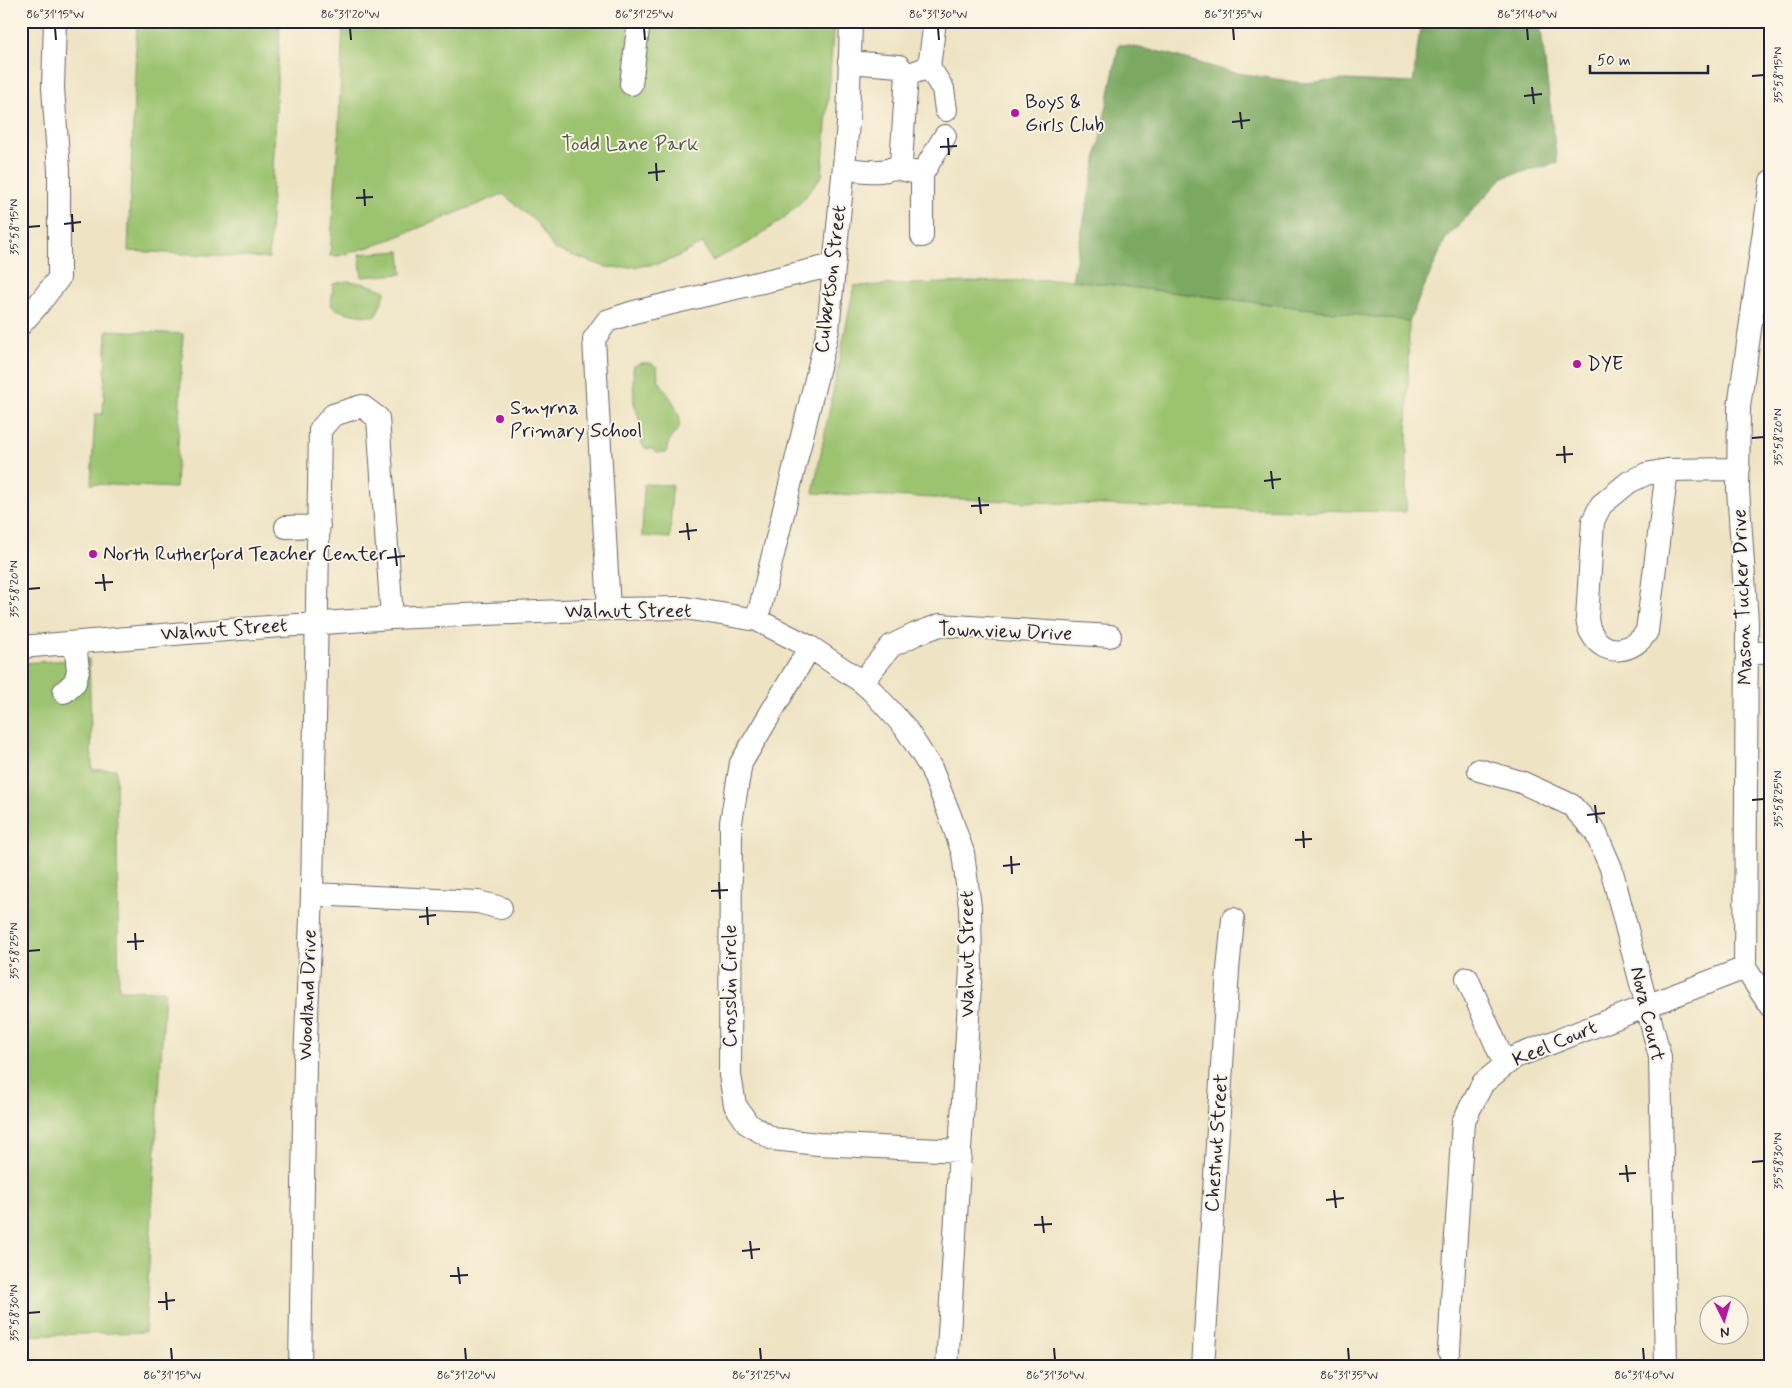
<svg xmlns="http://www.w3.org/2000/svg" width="1792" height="1388" font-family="Mynerve,sans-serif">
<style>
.green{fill:#9bc36f;stroke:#5e7255}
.forest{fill:#7ca962;stroke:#4f664e}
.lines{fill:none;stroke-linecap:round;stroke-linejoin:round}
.minor-casing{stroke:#69666b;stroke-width:24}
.minor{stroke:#fff;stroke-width:22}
.ticks{fill:none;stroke:#22223b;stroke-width:2}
.poi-dot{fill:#b5179e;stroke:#fcf5e5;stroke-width:2}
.labels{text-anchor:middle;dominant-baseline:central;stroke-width:4;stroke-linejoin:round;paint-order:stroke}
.poi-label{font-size:20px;fill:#22223b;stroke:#fcf5e5;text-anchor:start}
.park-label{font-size:20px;fill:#4c5a4d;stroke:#fcf5e5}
.street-label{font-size:20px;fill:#22223b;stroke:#fcf5e5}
.neatline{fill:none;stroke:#22223b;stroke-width:2}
.ticks-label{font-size:12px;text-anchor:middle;fill:#22223b}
</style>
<rect width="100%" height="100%" fill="#fcf5e5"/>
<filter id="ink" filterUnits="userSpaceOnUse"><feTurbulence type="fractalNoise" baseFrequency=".02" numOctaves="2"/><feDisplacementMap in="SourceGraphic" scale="10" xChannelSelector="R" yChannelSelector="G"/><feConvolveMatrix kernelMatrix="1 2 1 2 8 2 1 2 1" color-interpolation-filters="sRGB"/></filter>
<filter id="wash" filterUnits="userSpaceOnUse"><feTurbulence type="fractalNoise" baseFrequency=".0096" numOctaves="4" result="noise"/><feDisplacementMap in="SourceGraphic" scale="20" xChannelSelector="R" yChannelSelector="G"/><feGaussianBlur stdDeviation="1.12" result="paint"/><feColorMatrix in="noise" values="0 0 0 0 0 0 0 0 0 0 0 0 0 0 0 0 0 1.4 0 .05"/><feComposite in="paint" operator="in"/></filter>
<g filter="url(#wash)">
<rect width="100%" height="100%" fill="#eee3c3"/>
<path class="green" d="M137 21H280L269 258 128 251Z
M343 21H834L822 176 802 201 784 218 748 243 712 261 703 243 673 259 657 264 622 268 606 267 554 249 537 223 503 194 379 244 338 256H330L338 146Z
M400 251 402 274 362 277 359 254Z
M1063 279 1409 321 1406 512 1154 507 813 493 854 286Z
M348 281 366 284 386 291 376 316C363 316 340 314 331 305L333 284Z
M107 330 183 334 176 488 91 484 95 414H103Z
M641 363H650L657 367 658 379 673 402 680 418 679 428 670 439 666 452 657 453 652 449H647L642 445 639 418 634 403 633 371 634 366Z
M644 484 672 485 670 538 642 536Z
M89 659 92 770 116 769 119 990 165 991 145 1332 21 1336V663Z"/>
<path class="forest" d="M1421 21H1540L1557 163 1503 177 1445 240 1409 321 1072 280 1119 44 1165 53 1231 72 1302 83 1345 80 1413 83Z"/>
</g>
<g filter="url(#ink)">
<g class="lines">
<g class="minor-casing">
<path id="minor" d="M929 67 943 89 946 110
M907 75 929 67 935 21
M631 84 639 21
M895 168 922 174V236
M844 169C862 170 887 176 901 163L907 75 899 66 849 62
M922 174 945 136
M1771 181 1739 407 1738 489 1747 622 1745 968 1771 1007
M21 324 38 305 59 278V170L53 88 55 21
M1667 470 1647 631C1635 652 1605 658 1592 634 1589 630 1588 624 1587 619L1593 521 1601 505 1629 482 1646 474 1667 470 1739 469
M286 527 319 526
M609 609 594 339 607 321 634 312 834 265
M757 620 828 330 848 124 851 21
M21 647 186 633 392 618 609 609 685 608 757 620 810 647 862 682 872 691 904 726 931 768 949 813 963 853 970 907 971 968 947 1367
M810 647 741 763 731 822 730 1075 735 1105 748 1124 773 1139 818 1144 960 1151
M1747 654 1771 652
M862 682 891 646 916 634 940 625 1110 636
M64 692 75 682 78 670 75 643
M1479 770 1521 782 1571 805 1595 831 1611 868 1660 1057 1666 1367
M312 894 478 902 501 908
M1467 978 1505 1065
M1449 1350 1463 1122 1483 1083 1515 1057 1745 968
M300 1367 305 1062 312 894 320 430 333 415 362 406 378 418 392 618
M1203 1367 1228 970 1233 919"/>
</g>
<use href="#minor" class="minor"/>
</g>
</g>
<path class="ticks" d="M55 28 56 40M350 28 351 40M644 28 645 40M938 28 939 40M1233 28 1234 40M1527 28 1528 40M1752 76 1764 75M1532 87 1534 104M1524 96 1542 94M1240 112 1242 129M1232 122 1250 120M948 138 949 155M940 147 957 146M656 163 657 181M648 173 665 171M364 189 365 206M356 198 373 197M72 214 73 232M64 224 81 222M28 227 40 226M1752 438 1764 437M1564 446 1565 463M1556 455 1573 454M1271 471 1273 489M1264 481 1281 479M979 497 981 514M971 506 989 505M687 523 689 540M679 532 697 530M395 548 397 566M387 558 405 556M103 574 105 591M95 583 113 582M28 589 40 588M1752 800 1764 799M1595 805 1597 823M1587 815 1605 813M1303 831 1304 848M1295 840 1312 839M1011 856 1012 874M1003 866 1020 864M719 882 720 899M711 891 728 890M427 907 428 925M419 917 436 915M135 933 136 950M127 942 144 941M28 951 40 950M1752 1162 1764 1161M1626 1165 1628 1182M1619 1174 1636 1173M1334 1190 1336 1208M1326 1200 1344 1198M1042 1216 1044 1233M1034 1225 1052 1224M750 1241 752 1259M742 1251 760 1249M458 1267 460 1284M450 1276 468 1275M166 1292 167 1310M158 1302 175 1300M28 1313 40 1312M171 1348 172 1360M465 1348 466 1360M760 1348 761 1360M1054 1348 1055 1360M1348 1348 1349 1360M1643 1348 1644 1360"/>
<g class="poi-dot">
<circle cx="1015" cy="113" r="5"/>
<circle cx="1577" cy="364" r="5"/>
<circle cx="500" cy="419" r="5"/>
<circle cx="93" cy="554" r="5"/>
</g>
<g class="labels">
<g class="poi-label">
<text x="1025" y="102">Boys &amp;<tspan x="1025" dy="23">Girls Club</tspan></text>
<text x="1587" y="364">DYE</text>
<text x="510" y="408">Smyrna<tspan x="510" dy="23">Primary School</tspan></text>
<text x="103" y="554">North Rutherford Teacher Center</text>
</g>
<g class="park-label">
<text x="630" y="144">Todd Lane Park</text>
</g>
<g class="street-label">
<text transform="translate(831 279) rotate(-83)">Culbertson Street</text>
<text transform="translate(1743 597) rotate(-92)">Mason Tucker Drive</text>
<text x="628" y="611">Walnut Street</text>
<text transform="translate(224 630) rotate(-4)">Walnut Street</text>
<text transform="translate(1005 632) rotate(2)">Townview Drive</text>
<text transform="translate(967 954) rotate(-90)">Walnut Street</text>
<text transform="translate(730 986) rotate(-90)">Crosslin Circle</text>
<text transform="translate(308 995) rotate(-88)">Woodland Drive</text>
<text transform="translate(1647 1014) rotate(77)">Nova Court</text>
<text transform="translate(1555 1044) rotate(-23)">Keel Court</text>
<text transform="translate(1217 1143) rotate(-86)">Chestnut Street</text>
</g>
</g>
<rect width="1792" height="1388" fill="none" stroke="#fcf5e5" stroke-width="55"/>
<g transform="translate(1724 1320) rotate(175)"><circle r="24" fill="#fcf5e5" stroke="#a5a1a1"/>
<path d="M0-4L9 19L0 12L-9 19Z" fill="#b5179e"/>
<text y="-8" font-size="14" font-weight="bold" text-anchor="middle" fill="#22223b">N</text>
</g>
<path d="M1590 65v8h118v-8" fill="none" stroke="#22223b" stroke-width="2.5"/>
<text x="1597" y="65" font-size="15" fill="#22223b" stroke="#fcf5e5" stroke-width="4" paint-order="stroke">50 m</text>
<rect x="28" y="28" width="1736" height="1332" class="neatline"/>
<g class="ticks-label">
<text x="55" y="18">86°31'15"W</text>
<text x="350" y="18">86°31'20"W</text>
<text x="644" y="18">86°31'25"W</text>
<text x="938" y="18">86°31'30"W</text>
<text x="1233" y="18">86°31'35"W</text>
<text x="1527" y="18">86°31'40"W</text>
<text transform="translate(1778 75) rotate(-90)" y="4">35°58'15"N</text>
<text transform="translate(14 227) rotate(-90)" y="4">35°58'15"N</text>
<text transform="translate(1778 437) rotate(-90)" y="4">35°58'20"N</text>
<text transform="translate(14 589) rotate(-90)" y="4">35°58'20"N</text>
<text transform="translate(1778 799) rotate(-90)" y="4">35°58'25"N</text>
<text transform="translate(14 951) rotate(-90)" y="4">35°58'25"N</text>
<text transform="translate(1778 1161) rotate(-90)" y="4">35°58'30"N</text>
<text transform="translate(14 1313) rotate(-90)" y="4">35°58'30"N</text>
<text x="172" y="1379">86°31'15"W</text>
<text x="466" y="1379">86°31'20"W</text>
<text x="761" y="1379">86°31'25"W</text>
<text x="1055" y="1379">86°31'30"W</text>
<text x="1349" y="1379">86°31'35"W</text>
<text x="1644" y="1379">86°31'40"W</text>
</g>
</svg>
